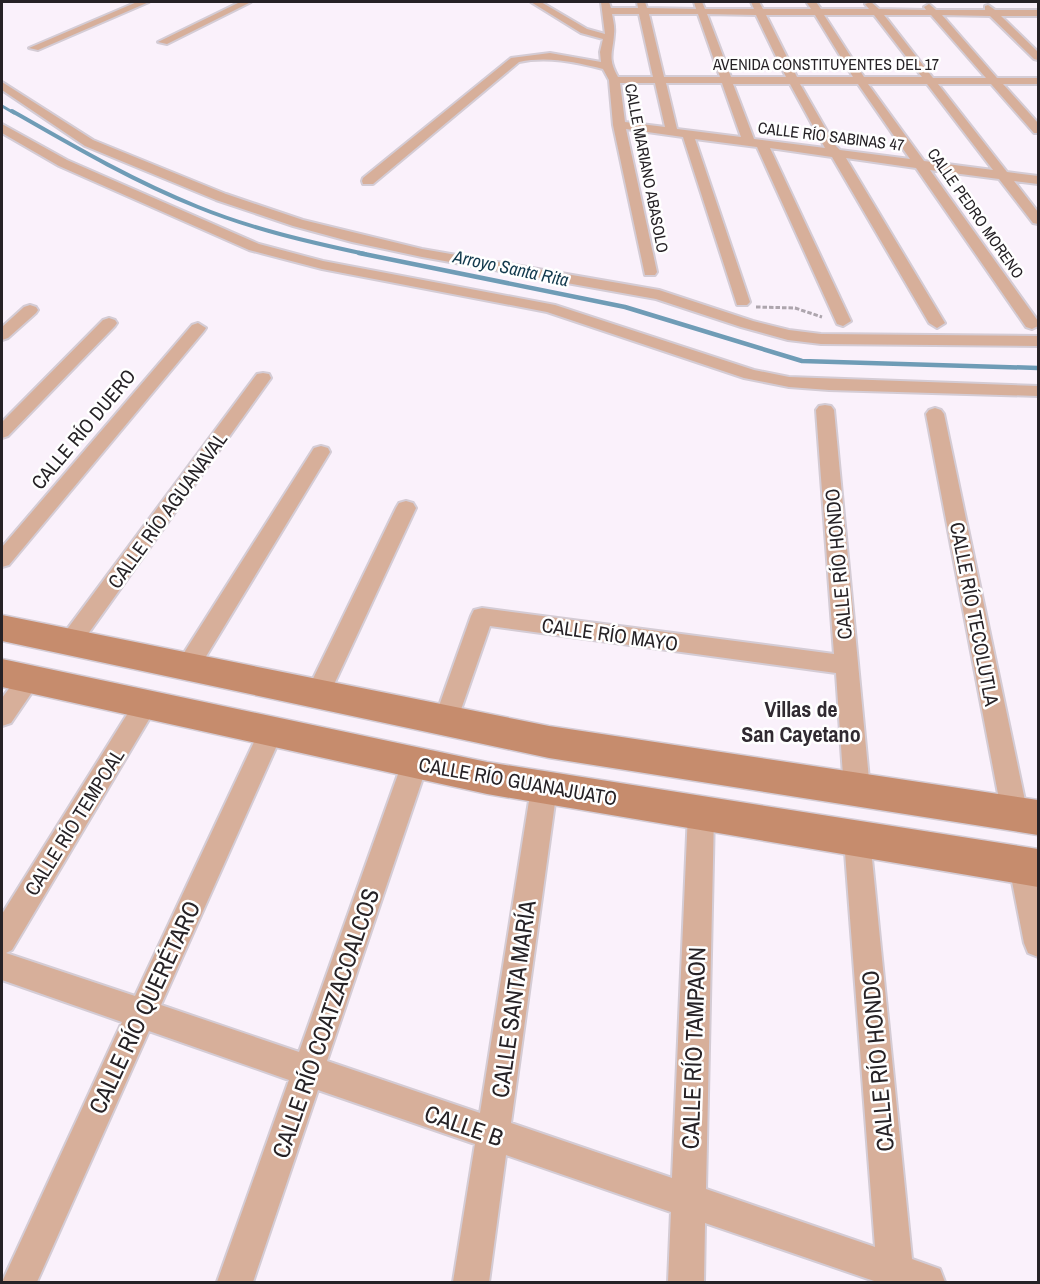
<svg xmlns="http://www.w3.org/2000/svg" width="1040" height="1284" font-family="'Archivo Narrow',sans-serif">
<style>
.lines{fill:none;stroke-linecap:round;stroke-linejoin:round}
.stream-far2{stroke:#6f9cb6;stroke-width:3}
.stream-far1{stroke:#6f9cb6;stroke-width:4}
.stream{stroke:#6f9cb6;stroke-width:4.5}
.street-casing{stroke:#d4ccd5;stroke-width:4}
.secondary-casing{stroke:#d4ccd5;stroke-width:3}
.path{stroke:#ada5ad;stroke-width:3;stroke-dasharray:4.5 2;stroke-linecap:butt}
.street{fill:#d7af9a;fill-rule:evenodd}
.secondary{fill:#c68c6d;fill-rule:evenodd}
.labels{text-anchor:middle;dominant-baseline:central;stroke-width:5;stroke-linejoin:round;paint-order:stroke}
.far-street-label{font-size:16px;fill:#262226;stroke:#fff}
.far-water-label{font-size:18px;font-style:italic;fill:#12394d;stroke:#fff}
.street-label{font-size:20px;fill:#262226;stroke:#fff}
.quarter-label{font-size:22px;font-weight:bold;fill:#302a31;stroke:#fff}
.near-street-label{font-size:24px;fill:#262226;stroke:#fff}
</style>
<rect width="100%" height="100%" fill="#faf1fb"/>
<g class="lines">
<path class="stream-far2" d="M2 106 14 113"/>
<path class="stream-far1" d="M12 111C73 146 133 181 198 207 252 229 309 242 365 254"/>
<path class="stream" d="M359 253 625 307 802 361 1038 368"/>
<g class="street-casing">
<path id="street" d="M137 2H149L38 50 29 48Z
M240 2H251L167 44 158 42Z
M531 2H541L587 29 605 34 601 2H609L611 8H638L637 2H645L647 8 696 9 694 2H702L705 9H754L751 2H759L763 9H811L807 3 816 2 821 9H869L865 4 871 2 879 9 926 10 924 7 929 4 936 10H985V6L988 5 995 10H1038V16H1001L1038 52V60L1034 59 990 16 942 15 997 78H1038V84H1003L1038 123V133H1034L991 84H938L1007 172 1038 176V184L1014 181 1038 212V224L1033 223 999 179 930 170 1038 321V326L1032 329 1026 327 916 168 846 158 945 323 937 328 929 323 832 157 770 148 851 321 843 326 837 324 757 147 695 139 750 302 747 305H737L683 137 626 129 657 272 655 275H645L613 125 609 80 603 69C575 62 547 56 519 62L373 184H363L362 181 363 178 511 58 550 53 601 62 600 52 603 39 581 33ZM612 14H639L653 77H618C607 58 613 52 614 34 615 27 613 20 612 14ZM649 14H698L720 77H664ZM707 14 756 15 786 77H731ZM766 15H815L853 77H797ZM824 15H874L922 77H864ZM884 15H931L986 78H933ZM620 83H655L665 127 625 122ZM666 83H722L741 137 677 129ZM733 84H790L825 148 754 139ZM800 84H858L910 159 840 150 835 145ZM868 84H927L993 170 924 161Z
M2 82 93 140 226 194 303 220 422 249 659 290 753 321 789 330 821 334 1038 336V346L821 344 788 340 741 327 656 299 422 257 352 242 293 226 216 200 85 146 2 90Z
M2 124 67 160 259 244 323 261 555 305 754 370 789 377 1038 386V396L829 390 789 387 744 378 547 312 322 269 249 250 59 166 2 133Z
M30 305 36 307 38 310 36 313 8 338 2 340V327L24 307Z
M109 318 115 320 117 323 115 326 8 436 2 438V422L103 320Z
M198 323 206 328 204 331 9 565 2 567V547L192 325Z
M263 373 269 374 271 378 78 648 70 651 62 648 59 642 62 636 257 374Z
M825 405 831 406 834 410 870 790 866 798 857 801 848 798 844 790 836 673 490 626 455 727 446 730 437 727 434 720 471 616 474 610 482 608 834 654 816 410 819 406Z
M935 408 941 410 944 414 1028 815 1024 823 1015 827 1006 823 1002 815 926 414 929 410Z
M321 446 328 448 330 452 196 673 188 675 180 673 176 666 180 659 314 448Z
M406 501 413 503 416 508 330 693 326 700 318 703 310 700 306 693 396 508 399 503Z
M29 670 37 672 41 679 11 723 2 726V698L21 672Z
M146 694 154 697 158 704 154 711 12 950 6 953 135 996 262 725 271 722 280 725 283 732 161 1005 299 1052 402 763 406 755 415 752 424 755 428 763 327 1061 480 1113 531 788 535 780 544 777 553 780 557 788 511 1123 672 1178 688 813 692 805 701 801 710 805 714 813 706 1189 875 1247 844 839 848 830 857 827 866 830 870 839 912 1259 940 1269 945 1282H877L705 1223 704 1282H668L671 1212 506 1155 489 1282H453L475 1144 318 1090 253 1282H217L289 1080 149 1031 37 1282H2L122 1022 2 980V914L138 697Z
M1023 853 1033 857 1038 875V957L1028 953 1024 943 1009 866 1013 857Z"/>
</g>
<g class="secondary-casing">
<path id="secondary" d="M2 615 549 726 1038 800V835L549 758 2 641Z
M2 659 487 762 1038 849V887L487 794 2 687Z"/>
</g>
<path class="path" d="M756 307 795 308 822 317"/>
<use href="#street" class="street"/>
<use href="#secondary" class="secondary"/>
</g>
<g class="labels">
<g class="far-street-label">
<text x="826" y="64">AVENIDA CONSTITUYENTES DEL 17</text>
<text transform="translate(831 136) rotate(7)">CALLE RÍO SABINAS 47</text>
<text transform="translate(647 168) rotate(79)">CALLE MARIANO ABASOLO</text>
<text transform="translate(976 213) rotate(55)">CALLE PEDRO MORENO</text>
</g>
<g class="far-water-label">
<text transform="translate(511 268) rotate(12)">Arroyo Santa Rita</text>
</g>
<g class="street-label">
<text transform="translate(83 429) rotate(-50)">CALLE RÍO DUERO</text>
<text transform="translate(167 510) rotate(-54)">CALLE RÍO AGUANAVAL</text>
<text transform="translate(838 564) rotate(-95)">CALLE RÍO HONDO</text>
<text transform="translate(975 614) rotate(79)">CALLE RÍO TECOLUTLA</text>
<text transform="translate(610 634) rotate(8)">CALLE RÍO MAYO</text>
<text transform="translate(518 781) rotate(10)">CALLE RÍO GUANAJUATO</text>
<text transform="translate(74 822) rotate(-58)">CALLE RÍO TEMPOAL</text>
</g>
<g class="quarter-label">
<text x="801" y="709">Villas de<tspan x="801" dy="25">San Cayetano</tspan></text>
</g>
<g class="near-street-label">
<text transform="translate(513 999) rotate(-82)">CALLE SANTA MARÍA</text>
<text transform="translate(144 1007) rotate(-65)">CALLE RÍO QUERÉTARO</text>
<text transform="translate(325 1023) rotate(-71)">CALLE RÍO COATZACOALCOS</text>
<text transform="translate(693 1048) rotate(-88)">CALLE RÍO TAMPAON</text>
<text transform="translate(877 1061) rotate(-95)">CALLE RÍO HONDO</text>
<text transform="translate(464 1125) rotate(19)">CALLE B</text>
</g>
</g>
<rect width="1040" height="1284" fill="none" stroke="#262226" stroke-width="6"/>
</svg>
